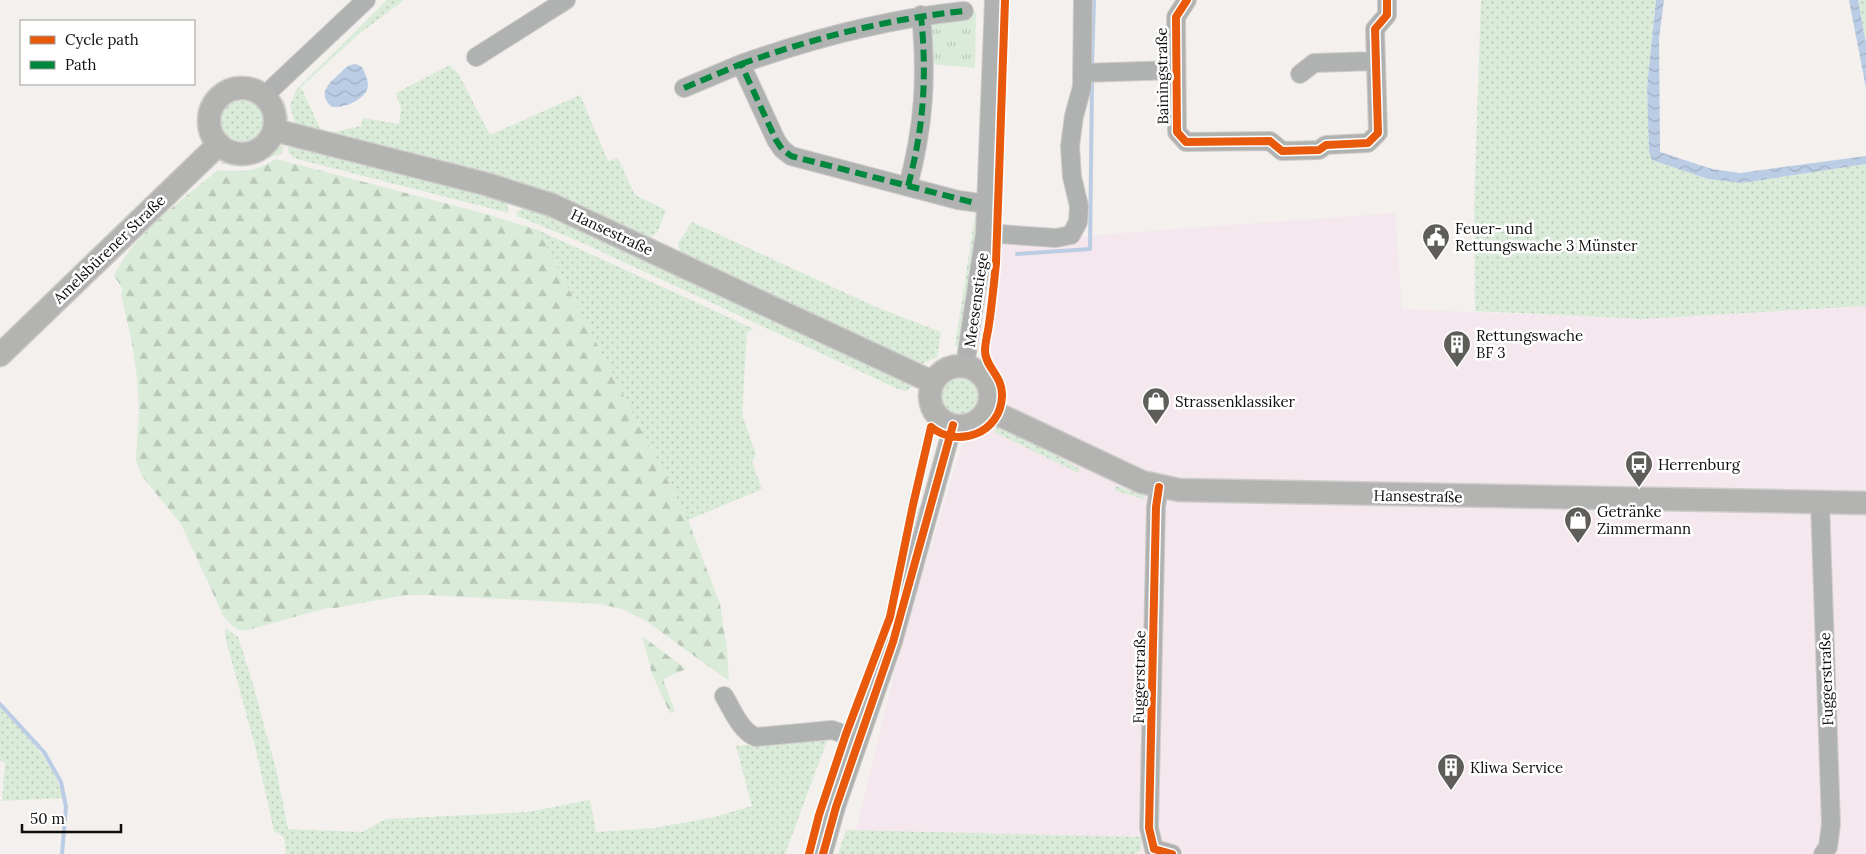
<svg xmlns="http://www.w3.org/2000/svg" width="1866" height="854" font-family="Lora,serif">
<style>
.commercial{fill:#f5e7ee}
.grass{fill:url(#grass-dots)}
.forest{fill:url(#forest-firs)}
.park{fill:url(#park-tufts)}
.water{fill:url(#water-waves)}
.lines{fill:none;stroke-linecap:round;stroke-linejoin:round}
.stream{stroke:#bbcde5;stroke-width:4}
.minor-casing{stroke:#ceccca;stroke-width:20}
.major-casing{stroke:#ceccca;stroke-width:25}
.minor{stroke:#b0b1b1;stroke-width:18}
.major{stroke:#b3b4b2;stroke-width:22}
.quiet{stroke:#00873e;stroke-width:6;stroke-dasharray:12 6;stroke-linecap:butt}
.cycleway-casing{stroke:#fff;stroke-width:11}
.cycleway{stroke:#e8590c;stroke-width:8}
.labels{text-anchor:middle;dominant-baseline:central;stroke-width:5;stroke-linejoin:round;paint-order:stroke}
.street-label{font-size:15px;fill:#0f0e0b;stroke:#fff}
.poi-label{font-size:15px;fill:#0f0e0b;stroke:#fff;text-anchor:start}
</style>
<defs>
<pattern id="grass-dots" width="8" height="8" patternUnits="userSpaceOnUse" patternTransform="scale(1.25)"><rect width="8" height="8" fill="#daebd9"/><path d="M2 2h.1M6 6h.1" fill="none" stroke="#bac8b9" stroke-width="1.8" stroke-linecap="round"/></pattern>
<pattern id="forest-firs" width="22" height="20" patternUnits="userSpaceOnUse" patternTransform="scale(1.25)"><rect width="22" height="20" fill="#daebd9"/><path d="M5 1l3.5 6h-7zM16 11l3.5 6h-7z" fill="#bac8b9"/></pattern>
<pattern id="park-tufts" width="24" height="20" patternUnits="userSpaceOnUse" patternTransform="scale(1.25)"><rect width="24" height="20" fill="#daebd9"/><path d="M3 7l-1-3M5 7V3M7 7l1-3M15 17l-1-3M17 17v-4M19 17l1-3" fill="none" stroke="#bac8b9"/></pattern>
<pattern id="water-waves" width="16" height="10" patternUnits="userSpaceOnUse" patternTransform="scale(1.25)"><rect width="16" height="10" fill="#bbcde5"/><path d="M0 5q4-4 8 0t8 0" fill="none" stroke="#a0afc3"/></pattern>
</defs>
<rect width="100%" height="100%" fill="#f3f0ed"/>
<path class="commercial" d="M1395 213 1402 309 1642 319 1866 306V854H1141L1140 837 856 831 901 645 962 445 991 423 1001 405V387L994 370 986 361 985 350 989 331 996 234 1056 238Z"/>
<path class="grass" d="M387 0H404L359 34 301 87 321 130 330 133 361 126 363 118 399 124 401 108 396 93 450 65 459 75 490 135 580 95 608 161 618 158 635 195 666 210 657 233 645 240 296 125 290 105 296 90Z
M1481 0H1656L1647 87 1649 152 1653 160 1708 179 1742 183 1866 164V306L1642 319 1475 311 1474 207Z
M1858 0H1866V44Z
M217 122a25 25 0 1 1 50 0a25 25 0 1 1-50 0Z
M284 98 289 122 282 112Z
M289 145 506 200 509 213 293 158 288 152Z
M284 146 281 155C271 155 264 161 254 164 242 167 230 165 218 163L250 161 277 147Z
M529 206 913 384 912 386 907 391 898 389 576 240 517 216V211Z
M975 215 978 217 977 228 964 328 959 347 955 346Z
M692 222 876 307 941 332 937 357 920 365 681 256 678 243Z
M538 230 754 329 747 332 742 414 756 455 752 462 762 489 688 520Z
M981 362C994 369 999 385 999 399Z
M940 395a20 20 0 1 1 40 0a20 20 0 1 1-40 0Z
M920 391 937 428 924 412Z
M997 426 1038 445 1080 469 1078 473 994 432Z
M1116 486 1143 495 1146 500 1114 490Z
M915 507 920 508 904 562Z
M225 628 238 637 252 681 276 769 288 829 362 832 386 819 528 812 590 800 596 832 655 828 714 817 752 806 736 746 828 738 785 854H286L284 837 274 831 256 750 226 640Z
M0 707C26 734 54 761 63 798L2 801 5 762 0 761Z
M846 830 1141 837V851L1135 854H838Z"/>
<path class="forest" d="M276 159 486 214 538 230 688 520 720 604 727 650 729 681 646 621 622 609 600 604 427 595H405L335 608H327L244 631C234 630 229 623 223 615L181 524 142 476 136 461 139 407 137 377 132 343 121 294 123 290 114 275C132 237 185 197 218 170 241 172 256 172 276 159Z
M642 636 686 669 663 679 675 712 670 713 652 674Z"/>
<path class="park" d="M976 12 975 68 931 64 930 24 938 17Z"/>
<path class="water" d="M1656 0H1664L1659 38 1660 152 1712 169 1740 173 1866 156V164L1742 183 1708 179 1652 160 1649 152 1647 87Z
M1849 0H1858L1866 44V88Z
M356 64 362 67C365 73 370 83 367 90 362 101 343 108 332 107 317 94 328 84 339 74 346 68 346 65 356 64Z"/>
<g class="lines">
<path class="stream" d="M1092 64 1094 0
M1017 254 1090 249 1092 83
M0 704 44 752 61 782 66 807 62 854"/>
<g class="minor-casing">
<path id="minor" d="M1187 0 1176 17 1177 132 1186 142 1270 141 1282 151 1319 150 1326 145 1368 143 1378 133 1375 29 1387 15V0
M476 57 566 0
M741 64C814 38 887 19 964 11
M1082 73 1176 70
M1300 74 1314 63 1376 61
M684 88 741 64 776 140 782 149 791 156 958 200 987 204
M264 96 366 0
M908 186C924 126 927 77 921 15
M985 233 1056 238 1071 235 1078 222 1079 206 1072 177 1070 146 1074 116 1082 87 1083 0
M965 366 985 233 994 0
M1159 487 1156 507 1149 828 1154 849 1172 854
M1820 503 1831 824 1828 847 1823 854
M724 696C732 709 741 732 756 737L832 730 859 739
M823 854 836 807 893 642 953 425"/>
</g>
<g class="major-casing">
<path id="major" d="M209 121a33 33 0 1 1 66 0a33 33 0 1 1-66 0Z
M274 130 486 184 552 205 932 382
M0 355 219 144
M930 396a30 30 0 1 1 60 0a30 30 0 1 1-60 0Z
M987 409 1142 482 1179 490 1866 503"/>
</g>
<use href="#minor" class="minor"/>
<use href="#major" class="major"/>
<path class="quiet" d="M741 64C814 38 887 19 964 11
M684 88 741 64 776 140 782 149 791 156 975 203
M908 186C924 126 927 77 921 15"/>
<g class="cycleway-casing">
<path id="cycleway" d="M1187 0 1176 17 1177 132 1186 142 1270 141 1282 151 1319 150 1326 145 1368 143 1378 133 1375 29 1387 15V0
M931 427C958 449 1001 433 1002 396 1003 376 985 367 985 351 985 342 988 333 989 324 992 304 994 283 996 263L1005 0
M1159 487 1156 507 1149 828 1154 849 1172 854
M809 854 819 815 846 734 890 617 913 505 931 427
M823 854 836 807 893 642 953 425"/>
</g>
<use href="#cycleway" class="cycleway"/>
</g>
<defs>
<g id="civic-pin" transform="scale(1.4375)"><path d="M0 17L-7.5 6A9.5 9.5 0 1 1 7.5 6Z" fill="#5f5d5a" stroke="#fff"/><path d="M-.6-6.5H3V-4.5H.6V-3L4-1V1h2V6H-6V1h2V-1L-.6-3ZM-1.2 2.5V6h2.4V2.5Z" fill="#fff"/></g>
<g id="building-pin" transform="scale(1.4375)"><path d="M0 17L-7.5 6A9.5 9.5 0 1 1 7.5 6Z" fill="#5f5d5a" stroke="#fff"/><path d="M-4-6H4V6H1V3H-1V6H-4ZM-2.5-4.3h1.7v1.8h-1.7ZM.8-4.3h1.7v1.8H.8ZM-2.5-1h1.7V.8h-1.7ZM.8-1h1.7V.8H.8Z" fill="#fff"/></g>
<g id="shop-pin" transform="scale(1.4375)"><path d="M0 17L-7.5 6A9.5 9.5 0 1 1 7.5 6Z" fill="#5f5d5a" stroke="#fff"/><path d="M-5-2.5h2.3a2.7 3.5 0 0 1 5.4 0H5L5.5 6h-11ZM-1.5-2.5h3a1.5 2.3 0 0 0-3 0Z" fill="#fff"/></g>
<g id="bus-pin" transform="scale(1.4375)"><path d="M0 17L-7.5 6A9.5 9.5 0 1 1 7.5 6Z" fill="#5f5d5a" stroke="#fff"/><path d="M-5-6H5V4H4V6H2V4H-2V6H-4V4H-5ZM-3.5-4V0h7V-4ZM-3.5 1.2v1.5H-2V1.2ZM2 1.2v1.5H3.5V1.2Z" fill="#fff"/></g>
</defs>
<g fill-rule="evenodd">
<use href="#civic-pin" x="1436" y="237"/>
<use href="#building-pin" x="1457" y="344"/>
<use href="#shop-pin" x="1156" y="401"/>
<use href="#bus-pin" x="1639" y="464"/>
<use href="#shop-pin" x="1578" y="520"/>
<use href="#building-pin" x="1451" y="767"/>
</g>
<g class="labels">
<g class="street-label">
<text transform="translate(1162 76) rotate(-91)">Bainingstraße</text>
<text transform="translate(612 232) rotate(25)">Hansestraße</text>
<text transform="translate(109 249) rotate(-44)">Amelsbürener Straße</text>
<text transform="translate(976 300) rotate(-82)">Meesenstiege</text>
<text transform="translate(1418 496) rotate(1)">Hansestraße</text>
<text transform="translate(1139 677) rotate(-89)">Fuggerstraße</text>
<text transform="translate(1826 679) rotate(-92)">Fuggerstraße</text>
</g>
<g class="poi-label">
<text x="1455" y="228">Feuer- und<tspan x="1455" dy="17">Rettungswache 3 Münster</tspan></text>
<text x="1476" y="335">Rettungswache<tspan x="1476" dy="17">BF 3</tspan></text>
<text x="1175" y="401">Strassenklassiker</text>
<text x="1658" y="464">Herrenburg</text>
<text x="1597" y="511">Getränke<tspan x="1597" dy="17">Zimmermann</tspan></text>
<text x="1470" y="767">Kliwa Service</text>
</g>
</g>
<rect x="20" y="20" width="175" height="65" fill="#ffffff" stroke="#9f9f9d"/>
<rect x="30" y="36" width="25" height="8" fill="#e8590c" stroke="#9f9f9d"/>
<text x="65" y="45" font-size="15" fill="#0f0e0b">Cycle path</text>
<rect x="30" y="61" width="25" height="8" fill="#00873e" stroke="#9f9f9d"/>
<text x="65" y="70" font-size="15" fill="#0f0e0b">Path</text>
<path d="M22 824v8h99v-8" fill="none" stroke="#0f0e0b" stroke-width="2.5"/>
<text x="30" y="824" font-size="15" fill="#0f0e0b" stroke="#ffffff" stroke-width="4" paint-order="stroke">50 m</text>
</svg>
